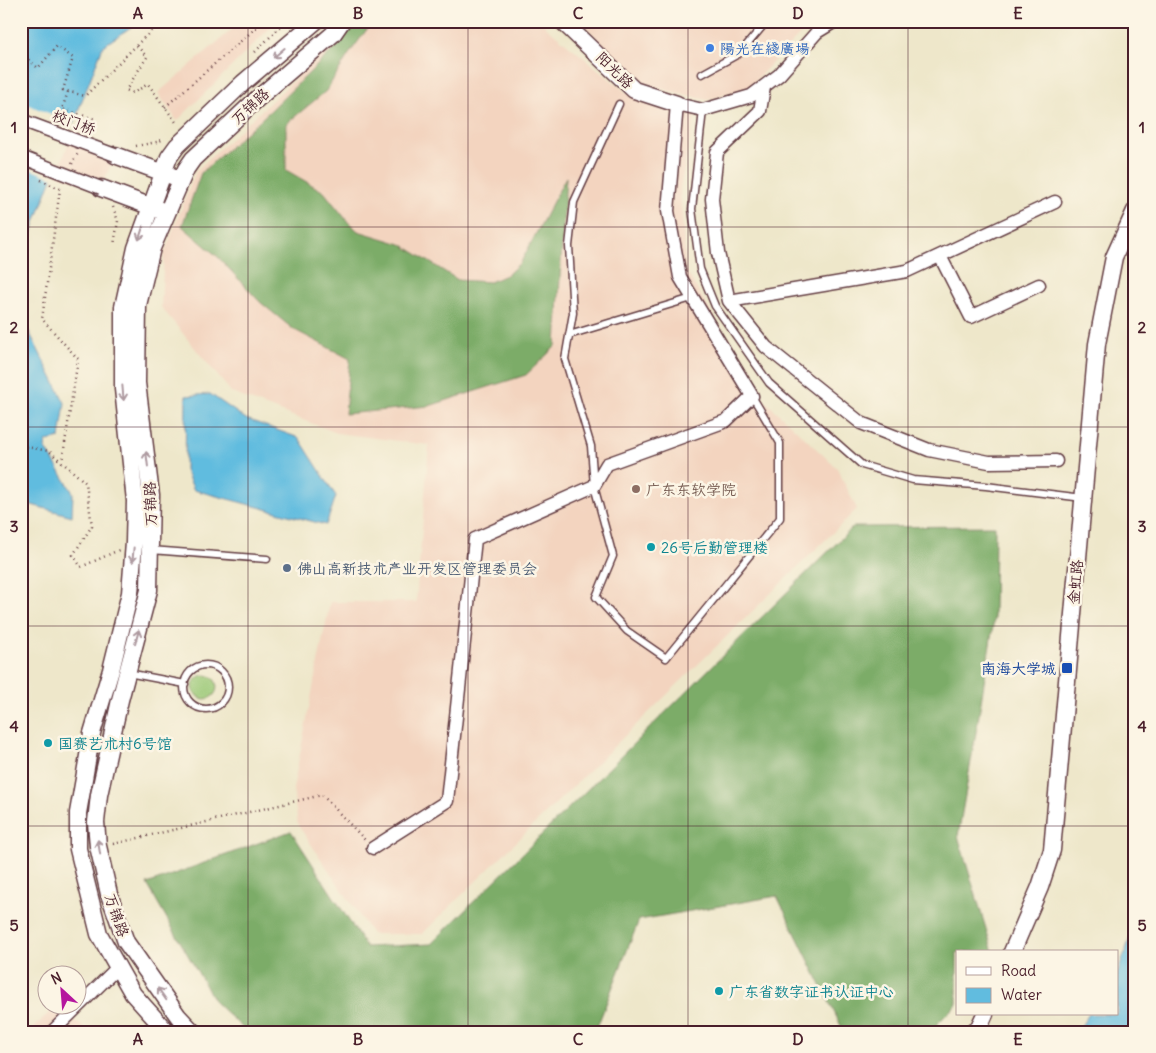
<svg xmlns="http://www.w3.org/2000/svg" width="1156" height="1053" font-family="Delius,'LXGW WenKai TC',sans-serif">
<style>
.built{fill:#f3d4bf}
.green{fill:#9ac876;stroke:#727450}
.forest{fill:#7bac67;stroke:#626649}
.water{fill:#61bcdf;stroke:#566e85}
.pier{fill:#eee7ca}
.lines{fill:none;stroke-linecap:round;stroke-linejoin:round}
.service-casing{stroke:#633d43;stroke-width:9}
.minor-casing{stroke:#633d43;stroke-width:15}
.tertiary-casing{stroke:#633d43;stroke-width:19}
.path{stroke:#633d43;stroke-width:2.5;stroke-dasharray:1 4;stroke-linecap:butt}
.service{stroke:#fff;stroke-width:6}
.minor{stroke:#fff;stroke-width:12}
.tertiary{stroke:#fff;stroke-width:16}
.minor-bridge-casing{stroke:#633d43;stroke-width:15;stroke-linecap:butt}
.minor-bridge{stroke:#fff;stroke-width:12}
.oneway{stroke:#ae9aa0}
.grid{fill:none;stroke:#4a1f2b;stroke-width:1;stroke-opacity:0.55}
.shop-dot{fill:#3f7fe0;stroke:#fcf5e5;stroke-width:2}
.education-dot{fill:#8d6e63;stroke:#fcf5e5;stroke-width:2}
.culture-dot{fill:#0f9aa8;stroke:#fcf5e5;stroke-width:2}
.service-dot{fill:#5c6f8a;stroke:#fcf5e5;stroke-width:2}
.transit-dot{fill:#1a4fb4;stroke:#fcf5e5;stroke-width:2}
.labels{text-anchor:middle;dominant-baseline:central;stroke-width:5;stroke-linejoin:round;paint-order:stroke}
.shop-label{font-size:15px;fill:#366cbe;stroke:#fcf5e5;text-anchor:start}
.street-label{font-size:15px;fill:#4a1f2b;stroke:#fcf5e5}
.education-label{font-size:15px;fill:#785e54;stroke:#fcf5e5;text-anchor:start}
.culture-label{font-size:15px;fill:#0d838f;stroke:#fcf5e5;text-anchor:start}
.service-label{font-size:15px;fill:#4e5e75;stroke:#fcf5e5;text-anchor:start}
.transit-label{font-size:15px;fill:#164399;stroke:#fcf5e5;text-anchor:end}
.neatline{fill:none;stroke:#4a1f2b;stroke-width:2}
.grid-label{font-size:16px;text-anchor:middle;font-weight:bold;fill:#4a1f2b}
</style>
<rect width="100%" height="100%" fill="#fcf5e5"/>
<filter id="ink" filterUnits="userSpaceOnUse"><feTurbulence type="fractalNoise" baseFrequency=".02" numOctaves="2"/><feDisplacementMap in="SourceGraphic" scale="10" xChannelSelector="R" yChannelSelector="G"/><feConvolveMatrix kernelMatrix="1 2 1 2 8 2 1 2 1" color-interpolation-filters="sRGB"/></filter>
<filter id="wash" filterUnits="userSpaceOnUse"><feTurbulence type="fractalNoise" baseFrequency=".0096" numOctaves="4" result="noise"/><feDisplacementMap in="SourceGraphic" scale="20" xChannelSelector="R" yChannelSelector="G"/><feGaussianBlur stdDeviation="1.12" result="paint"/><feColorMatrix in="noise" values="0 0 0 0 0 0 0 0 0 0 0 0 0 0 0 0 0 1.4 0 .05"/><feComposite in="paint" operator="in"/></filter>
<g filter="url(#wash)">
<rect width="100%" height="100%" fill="#eee7ca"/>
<path class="built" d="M242 21H277L177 121 158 93Z
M352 21H539L627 93 695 116 680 188 686 271 763 399 837 468 857 509 422 934H372L298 825 293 789 330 602H416L429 445 337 433 232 393 161 307 164 254 196 171 335 42Z
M581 21H817L807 27 748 88 707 100 637 83Z
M21 105 115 155 101 188 21 164Z
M55 1007 90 1032H29Z"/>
<path class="green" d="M193 687a12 12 0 1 1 24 0a12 12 0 1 1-24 0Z"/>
<path class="forest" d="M356 21H373L349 54 326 91 286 124V170L324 192 349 223 358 231 401 244 458 280 490 282 508 274 521 262 566 177 556 346 526 375 429 406 345 414 350 359 293 329 260 302 218 257 182 226 201 173 270 111 339 44Z
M995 526 994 619 979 715 958 836 993 952H957V1004L929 1032H844L777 896 639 920 595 1032H247L215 1002 147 884 291 831 366 947 431 944 853 527Z"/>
<path class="water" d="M25 21H140L103 46 34 225 21 288V27Z
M21 316 65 403 60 438 47 441 45 447 73 493 72 516 21 502Z
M210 394 246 419 299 438 336 496 326 525 194 490 185 470 186 396Z
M1135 923V1032H1077L1089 1014H1117V975Z"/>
<path class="pier" d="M21 102 76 124 55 179 21 166Z"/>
</g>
<g filter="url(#ink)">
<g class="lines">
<g class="service-casing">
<path id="service" d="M702 74 740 53 767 21
M619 104 574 202 569 246 573 313 565 359 591 446 594 486 613 556 596 597 627 631 666 658 780 518V443L752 396
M703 110 692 209 700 269 715 306 769 383 862 465 913 480 986 486 1083 498
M569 335 692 298
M151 550 267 559
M184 687a22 22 0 1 1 44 0a22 22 0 1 1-44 0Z
M128 673 185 684"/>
</g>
<g class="minor-casing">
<path id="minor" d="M764 87 760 111 717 152 712 199 718 253 729 301 766 347 861 423 929 450 989 462 1056 461
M940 256 971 317 1039 285
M729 301 907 271 1055 202
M373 848 447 801 475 539 594 486 607 464 726 421 752 396 680 277 668 211 677 104 703 110 751 96 779 75 817 32 835 21
M52 1032 118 967"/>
</g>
<g class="tertiary-casing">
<path id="tertiary" d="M562 21 634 90 677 104
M115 155 172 176
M101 188 160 210
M1012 952 1040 887 1052 850 1097 344 1114 257 1135 211
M167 1032 133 994 99 934 78 849V813L92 733 111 670 130 593 134 543 135 501 123 389V307L136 248 169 157 177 146 243 83 316 21
M193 1032 178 1016 126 942 109 894 98 846 96 822 99 795 120 700 149 590 151 495 137 383 138 305 152 248 186 169 193 159 257 99 333 34 342 21
M973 1032 979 1027 985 1014"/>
</g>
<path class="path" d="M137 46 147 57 126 90 133 93 148 84 178 125
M255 52 286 21
M21 53 38 68 57 46 73 58 63 90 85 96 161 21
M68 92 62 109 95 119 88 133
M165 107 264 21
M136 146 157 142 164 139
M72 164 78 153
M41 180 60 189 42 319 78 359 62 462
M113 207 118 221 114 245
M21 446 49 451 86 483 92 526 73 555 81 567 119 550
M113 844 322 795 365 840"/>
<use href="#service" class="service"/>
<use href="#minor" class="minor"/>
<use href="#tertiary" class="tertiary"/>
<g class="minor-bridge-casing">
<path id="minor-bridge" d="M21 120 115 155
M21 157 101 188"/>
</g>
<use href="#minor-bridge" class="minor-bridge"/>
</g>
<defs><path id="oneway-shaft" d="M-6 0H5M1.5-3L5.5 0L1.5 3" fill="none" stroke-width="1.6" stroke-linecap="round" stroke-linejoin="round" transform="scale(1.25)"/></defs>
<g class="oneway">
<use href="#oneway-shaft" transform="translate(279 53) rotate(139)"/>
<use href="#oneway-shaft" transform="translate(141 233) rotate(108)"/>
<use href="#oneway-shaft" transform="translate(123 393) rotate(85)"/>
<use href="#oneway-shaft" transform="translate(147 459) rotate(-97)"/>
<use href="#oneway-shaft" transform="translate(133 555) rotate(95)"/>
<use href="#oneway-shaft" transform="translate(137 637) rotate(-75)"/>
<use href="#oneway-shaft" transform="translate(99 847) rotate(-99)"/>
<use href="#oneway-shaft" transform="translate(162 994) rotate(-125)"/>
</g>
</g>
<path class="grid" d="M248 21V1032M468 21V1032M688 21V1032M908 21V1032M21 227H1135M21 427H1135M21 626H1135M21 826H1135"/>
<circle class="shop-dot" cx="710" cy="48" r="5"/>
<circle class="education-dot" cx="636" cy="489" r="5"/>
<g class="culture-dot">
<circle cx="651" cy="547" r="5"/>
<circle cx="48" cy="743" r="5"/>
<circle cx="719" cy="991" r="5"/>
</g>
<circle class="service-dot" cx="287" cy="568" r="5"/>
<rect class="transit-dot" x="1061" y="662" width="12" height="12" rx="2.5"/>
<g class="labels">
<g class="shop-label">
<text x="720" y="48">陽光在綫廣場</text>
</g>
<g class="street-label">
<text transform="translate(615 70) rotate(44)">阳光路</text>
<text transform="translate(250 106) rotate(-43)">万锦路</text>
<text transform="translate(74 122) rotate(20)">校门桥</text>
<text transform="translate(150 504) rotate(-92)">万锦路</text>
<text transform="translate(1075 582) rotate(-85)">金虹路</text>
<text transform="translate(117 915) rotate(71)">万锦路</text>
</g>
<g class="education-label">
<text x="646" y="489">广东东软学院</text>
</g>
<g class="culture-label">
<text x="661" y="547">26号后勤管理楼</text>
<text x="58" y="743">国赛艺术村6号馆</text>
<text x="729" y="991">广东省数字证书认证中心</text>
</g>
<g class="service-label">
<text x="297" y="568">佛山高新技术产业开发区管理委员会</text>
</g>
<g class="transit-label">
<text x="1056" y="668">南海大学城</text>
</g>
</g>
<rect width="1156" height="1053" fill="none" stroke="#fcf5e5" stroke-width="55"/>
<rect x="956" y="950" width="162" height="65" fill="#fcf5e5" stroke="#b59f9b"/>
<rect x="966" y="967" width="25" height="8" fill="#ffffff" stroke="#b59f9b"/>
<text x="1001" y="976" font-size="15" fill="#4a1f2b">Road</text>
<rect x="966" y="988" width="25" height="15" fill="#61bcdf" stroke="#b59f9b"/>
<text x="1001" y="1000" font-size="15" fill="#4a1f2b">Water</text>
<g transform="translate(62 990) rotate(334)"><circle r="24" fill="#fcf5e5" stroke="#b59f9b"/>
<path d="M0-4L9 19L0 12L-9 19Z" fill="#b5179e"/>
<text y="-8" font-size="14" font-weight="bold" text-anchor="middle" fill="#4a1f2b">N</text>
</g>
<rect x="28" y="28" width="1100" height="998" class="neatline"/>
<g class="grid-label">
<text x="138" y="19">A</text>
<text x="358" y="19">B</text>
<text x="578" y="19">C</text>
<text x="798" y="19">D</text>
<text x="1018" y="19">E</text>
<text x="14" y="133">1</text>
<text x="1142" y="133">1</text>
<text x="14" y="333">2</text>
<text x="1142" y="333">2</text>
<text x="14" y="532">3</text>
<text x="1142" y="532">3</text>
<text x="14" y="732">4</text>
<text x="1142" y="732">4</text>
<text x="14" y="931">5</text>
<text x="1142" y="931">5</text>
<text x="138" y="1045">A</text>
<text x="358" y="1045">B</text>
<text x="578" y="1045">C</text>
<text x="798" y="1045">D</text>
<text x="1018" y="1045">E</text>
</g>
</svg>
